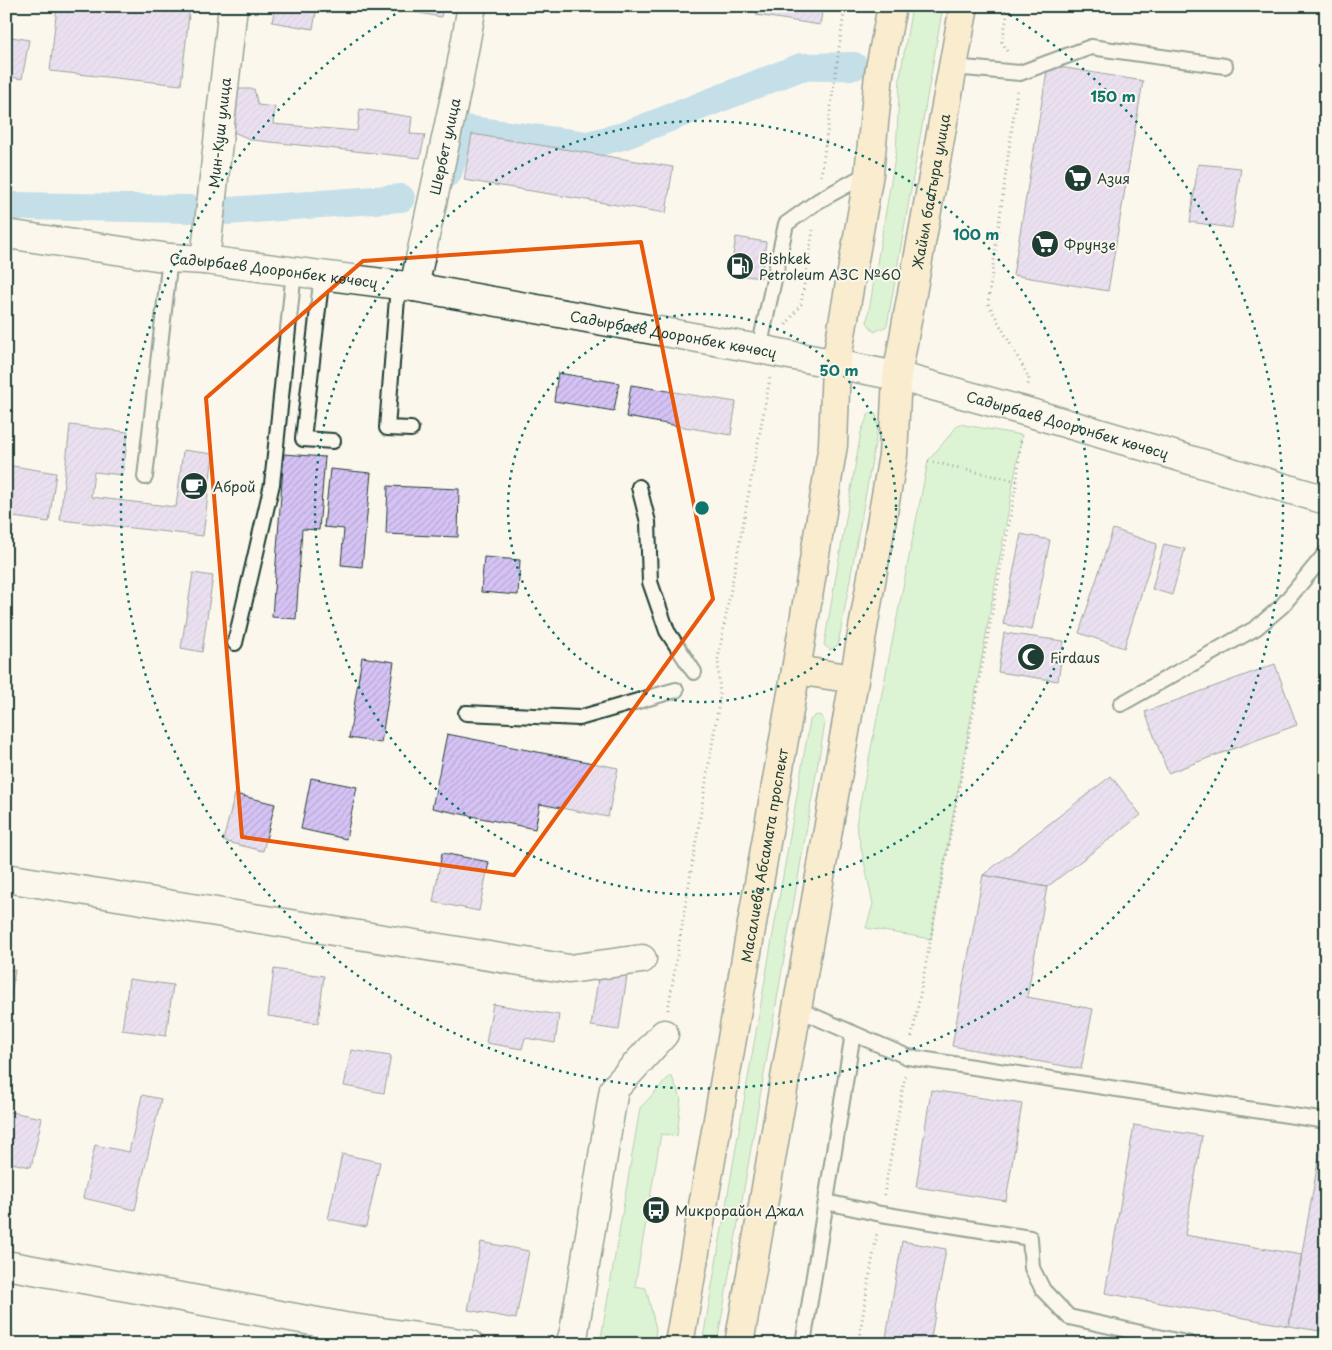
<svg xmlns="http://www.w3.org/2000/svg" width="1332" height="1350" font-family="'Playpen Sans',sans-serif">
<style>
.green{fill:#b5f0b4;stroke:#6a9674}
.lines{fill:none;stroke-linecap:round;stroke-linejoin:round}
.canal{stroke:#83c1e3;stroke-width:28}
.building{fill:url(#building-hatch);stroke:#1f3d34}
.lane-casing{stroke:#1f3d34;stroke-width:18}
.street-casing{stroke:#1f3d34;stroke-width:31}
.secondary-casing{stroke:#1f3d34;stroke-width:31}
.primary-casing{stroke:#1f3d34;stroke-width:31}
.path{stroke:#1f3d34;stroke-width:3;stroke-dasharray:1 4;stroke-linecap:butt}
.lane{stroke:#fbf7ec;stroke-width:14}
.street{stroke:#fbf7ec;stroke-width:28}
.secondary{stroke:#fbf7ec;stroke-width:28}
.primary{stroke:#f9ddab;stroke-width:28}
.marked{fill:none;stroke:#e8590c;stroke-width:4;stroke-linejoin:round}
.ring{fill:none;stroke:#0f766e;stroke-width:2.5;stroke-dasharray:2.5 5}
.labels{text-anchor:middle;dominant-baseline:central;stroke-width:4;stroke-linejoin:round;paint-order:stroke}
.street-label{font-size:14px;fill:#1f3d34;stroke:#fbf7ec}
.poi-label{font-size:14px;fill:#1f3d34;stroke:#fbf7ec;text-anchor:start}
.centre{fill:#0f766e;stroke:#fbf7ec;stroke-width:2.5}
.ring-label{font-size:15px;text-anchor:middle;font-weight:bold;fill:#0f766e;stroke:#fbf7ec;stroke-width:4;stroke-linejoin:round;paint-order:stroke}
</style>
<defs>
<pattern id="building-hatch" width="6" height="6" patternUnits="userSpaceOnUse" patternTransform="scale(1.25)"><rect width="6" height="6" fill="#d6c3f5"/><path d="M-1 1l2-2M0 6l6-6M5 7l2-2" fill="none" stroke="#b7a8d3"/></pattern>
</defs>
<rect width="100%" height="100%" fill="#fbf7ec"/>
<filter id="ink" filterUnits="userSpaceOnUse"><feTurbulence type="fractalNoise" baseFrequency=".02" numOctaves="2"/><feDisplacementMap in="SourceGraphic" scale="10" xChannelSelector="R" yChannelSelector="G"/><feConvolveMatrix kernelMatrix="1 2 1 2 8 2 1 2 1" color-interpolation-filters="sRGB"/></filter>
<g filter="url(#ink)">
<path class="green" d="M912 6H943L887 326 874 332 867 322 896 152 900 77Z
M869 413 876 414 878 427 838 645 830 650 824 645 861 432Z
M959 424 1022 435 931 939 866 928 873 904 856 824 928 461Z
M816 715 822 716 825 723 717 1344H702L810 720Z
M671 1075 681 1098 677 1136 661 1134 635 1286 646 1288 656 1329 654 1344H600L640 1108Z"/>
<g class="lines">
<path class="canal" d="M448 173 463 129 587 145 623 136 801 67 854 66
M17 206 189 209
M228 211 401 198"/>
</g>
<path class="building" d="M57 6H190L181 85 50 71Z
M275 6H317L313 29 272 22Z
M380 6H443L441 17Z
M758 6H823L820 25 756 15Z
M6 36 29 40 22 79 6 76Z
M1048 65 1143 81 1108 291 1013 275Z
M235 89H254L258 105 275 107 273 124 357 131 360 109 412 117 410 134 425 135 420 158 252 140 231 131Z
M472 134 673 167 666 213 464 180Z
M1198 164 1241 168 1232 228 1190 222Z
M736 237 766 242 761 278 730 274Z
M558 373 619 383 614 411 554 401Z
M631 385 736 402 731 435 626 417Z
M70 425 128 432 123 475 94 472 91 497 176 507 183 450 213 454 203 536 60 520Z
M284 454 325 457 319 530 302 529 296 619 272 617Z
M7 465 56 473 49 522 6 516Z
M330 469 371 473 362 567 341 565 344 529 324 527Z
M388 486 459 489 458 537 386 534Z
M1113 529 1157 544 1124 648 1079 633Z
M1021 534 1050 540 1032 630 1003 624Z
M1164 544 1185 549 1172 595 1152 589Z
M484 557 520 560 518 595 481 592Z
M193 573 213 576 202 652 181 648Z
M1004 633 1064 641 1058 681 998 672Z
M362 657 394 662 381 743 349 738Z
M1275 664 1297 725 1168 773 1145 712Z
M447 734 618 768 608 817 540 804 535 829 432 808Z
M1111 776 1141 815 1047 887 983 875Z
M311 778 357 787 346 839 301 829Z
M235 794 275 804 263 851 223 841Z
M442 853 489 862 479 911 433 902Z
M983 875 1047 887 1027 997 1093 1009 1081 1069 952 1046Z
M6 969 15 970 6 1028Z
M274 969 324 976 318 1023 268 1016Z
M599 972 627 976 619 1030 591 1026Z
M129 979 173 985 166 1036 122 1030Z
M493 1004 559 1015 555 1043 525 1038 522 1049 486 1043Z
M351 1050 391 1056 384 1093 344 1086Z
M931 1090 1022 1104 1006 1201 916 1187Z
M142 1095 161 1099 135 1210 83 1198 95 1145 129 1152Z
M6 1111 42 1118 31 1167 6 1162Z
M1134 1125 1202 1136 1185 1235 1302 1255 1289 1326 1105 1293Z
M1321 1145 1326 1146V1332L1289 1326Z
M342 1154 380 1162 366 1227 328 1219Z
M902 1241 946 1249 930 1344H885Z
M481 1242 529 1251 516 1319 468 1310Z"/>
<g class="lines">
<g class="lane-casing">
<path id="lane" d="M953 67 1020 73 1091 47 1225 66
M322 274 303 439 333 441
M398 285 387 428 411 429
M759 349 786 224 818 201 869 173
M145 477 170 258
M639 487 648 522 650 582 667 631 694 672
M235 643 272 484 294 271
M1121 704 1256 628 1282 606 1326 553
M466 713 579 718 676 690
M797 1009 908 1057 1326 1121
M826 1202 881 1214 1030 1238 1032 1268 1043 1290 1069 1317 1190 1344
M803 1344 853 1033"/>
</g>
<g class="street-casing">
<g id="street">
<path id="s1" d="M205 260 233 6"/>
<path id="s2" d="M414 287 459 78 472 6"/>
<path d="M6 878 569 969 642 959"/>
<path d="M6 1265 345 1327 469 1344"/>
<path d="M570 1344 574 1332 614 1089 664 1034"/>
</g>
</g>
<g class="secondary-casing">
<g id="secondary">
<path id="s3" d="M6 234 170 258 205 260 414 287 759 349 897 376 1024 411 1326 500"/>
</g>
</g>
<g class="primary-casing">
<g id="primary">
<path d="M796 670 854 679"/>
<path id="s4" d="M679 1344 796 670 833 445 836 364 869 173 879 74 892 6"/>
<path id="s5" d="M739 1344 893 455 897 376 964 6"/>
</g>
</g>
<path class="path" d="M1007 51 1002 42 1009 6
M1017 91 988 303 1029 378 1028 385
M821 176 845 6
M786 325 801 304 813 230
M928 461 1017 481
M668 1010 720 697 718 659 770 378
M912 1037 1017 481 1021 438
M884 1195 905 1075
M858 1344 877 1233"/>
<use href="#lane" class="lane"/>
<use href="#street" class="street"/>
<use href="#secondary" class="secondary"/>
<use href="#primary" class="primary"/>
</g>
</g>
<path d="M0 0H1332V1350H0ZM641 242 713 599 514 875 242 837 206 398 363 261Z" fill="#fbf7ec" fill-opacity=".55" fill-rule="evenodd"/>
<path class="marked" d="M641 242 713 599 514 875 242 837 206 398 363 261Z"/>
<g class="ring">
<circle cx="702" cy="508" r="194"/>
<circle cx="702" cy="508" r="387"/>
<path d="M997 7A581 581 0 1 1 407 7"/>
</g>
<defs>
<g id="supermarket-disc" transform="scale(1.4375)"><circle r="9.5" fill="#1f3d34" stroke="#fbf7ec"/><path d="M-6-5.5h2.5l.6 2H6L4.5 2H-2.5L-4.4-4H-6ZM-1.5 3.2a1.3 1.3 0 1 0 .1 0ZM3 3.2a1.3 1.3 0 1 0 .1 0Z" fill="#fff"/></g>
<g id="fuel-disc" transform="scale(1.4375)"><circle r="9.5" fill="#1f3d34" stroke="#fbf7ec"/><path d="M-5.5-6h7V0h2V4h1.3V-2.5L3-4.5l.8-.8L6-3V5H2.5V1h-1V6h-7ZM-4.2-4.7v3.2H.2V-4.7Z" fill="#fff"/></g>
<g id="cafe-disc" transform="scale(1.4375)"><circle r="9.5" fill="#1f3d34" stroke="#fbf7ec"/><path d="M-5.5-4.5H6V0H3Q3 3.5 0 3.5H-2.5Q-5.5 3.5-5.5 0ZM3-3.2v2h1.7v-2ZM-6 4.5H4V6H-6Z" fill="#fff"/></g>
<g id="mosque-disc" transform="scale(1.4375)"><circle r="9.5" fill="#1f3d34" stroke="#fbf7ec"/><path d="M3.5-4.9A6 6 0 1 0 3.5 4.9A5 5 0 1 1 3.5-4.9Z" fill="#fff"/></g>
<g id="bus-disc" transform="scale(1.4375)"><circle r="9.5" fill="#1f3d34" stroke="#fbf7ec"/><path d="M-5-6H5V4H4V6H2V4H-2V6H-4V4H-5ZM-3.5-4V0h7V-4ZM-3.5 1.2v1.5H-2V1.2ZM2 1.2v1.5H3.5V1.2Z" fill="#fff"/></g>
</defs>
<g fill-rule="evenodd">
<use href="#supermarket-disc" x="1078" y="178"/>
<use href="#supermarket-disc" x="1045" y="244"/>
<use href="#fuel-disc" x="740" y="266"/>
<use href="#cafe-disc" x="194" y="486"/>
<use href="#mosque-disc" x="1031" y="657"/>
<use href="#bus-disc" x="656" y="1210"/>
</g>
<g class="labels">
<g class="street-label">
<text stroke="none"><textPath href="#s1" startOffset="128">Мин-Куш улица</textPath></text>
<text stroke="none"><textPath href="#s2" startOffset="144">Шербет улица</textPath></text>
<text stroke="none"><textPath href="#s5" startOffset="1169">Жайыл баатыра улица</textPath></text>
<text stroke="none"><textPath href="#s3" startOffset="270">Садырбаев Дооронбек көчөсү</textPath></text>
<text stroke="none"><textPath href="#s3" startOffset="675">Садырбаев Дооронбек көчөсү</textPath></text>
<text stroke="none"><textPath href="#s3" startOffset="1080">Садырбаев Дооронбек көчөсү</textPath></text>
<text stroke="none"><textPath href="#s4" startOffset="496">Масалиева Абсамата проспект</textPath></text>
</g>
<g class="poi-label">
<text x="1097" y="178">Азия</text>
<text x="1064" y="244">Фрунзе</text>
<text x="759" y="258">Bishkek<tspan x="759" dy="16">Petroleum АЗС №60</tspan></text>
<text x="213" y="486">Аброй</text>
<text x="1050" y="657">Firdaus</text>
<text x="675" y="1210">Микрорайон Джал</text>
</g>
</g>
<circle cx="702" cy="508" r="8" class="centre"/>
<g class="ring-label">
<text x="1113" y="102">150 m</text>
<text x="976" y="240">100 m</text>
<text x="839" y="376">50 m</text>
</g>
<rect width="1332" height="1350" fill="none" stroke="#fbf7ec" stroke-width="25"/>
<rect x="12" y="12" width="1307" height="1325" fill="none" stroke="#1f3d34" stroke-width="2" filter="url(#ink)"/>
</svg>
